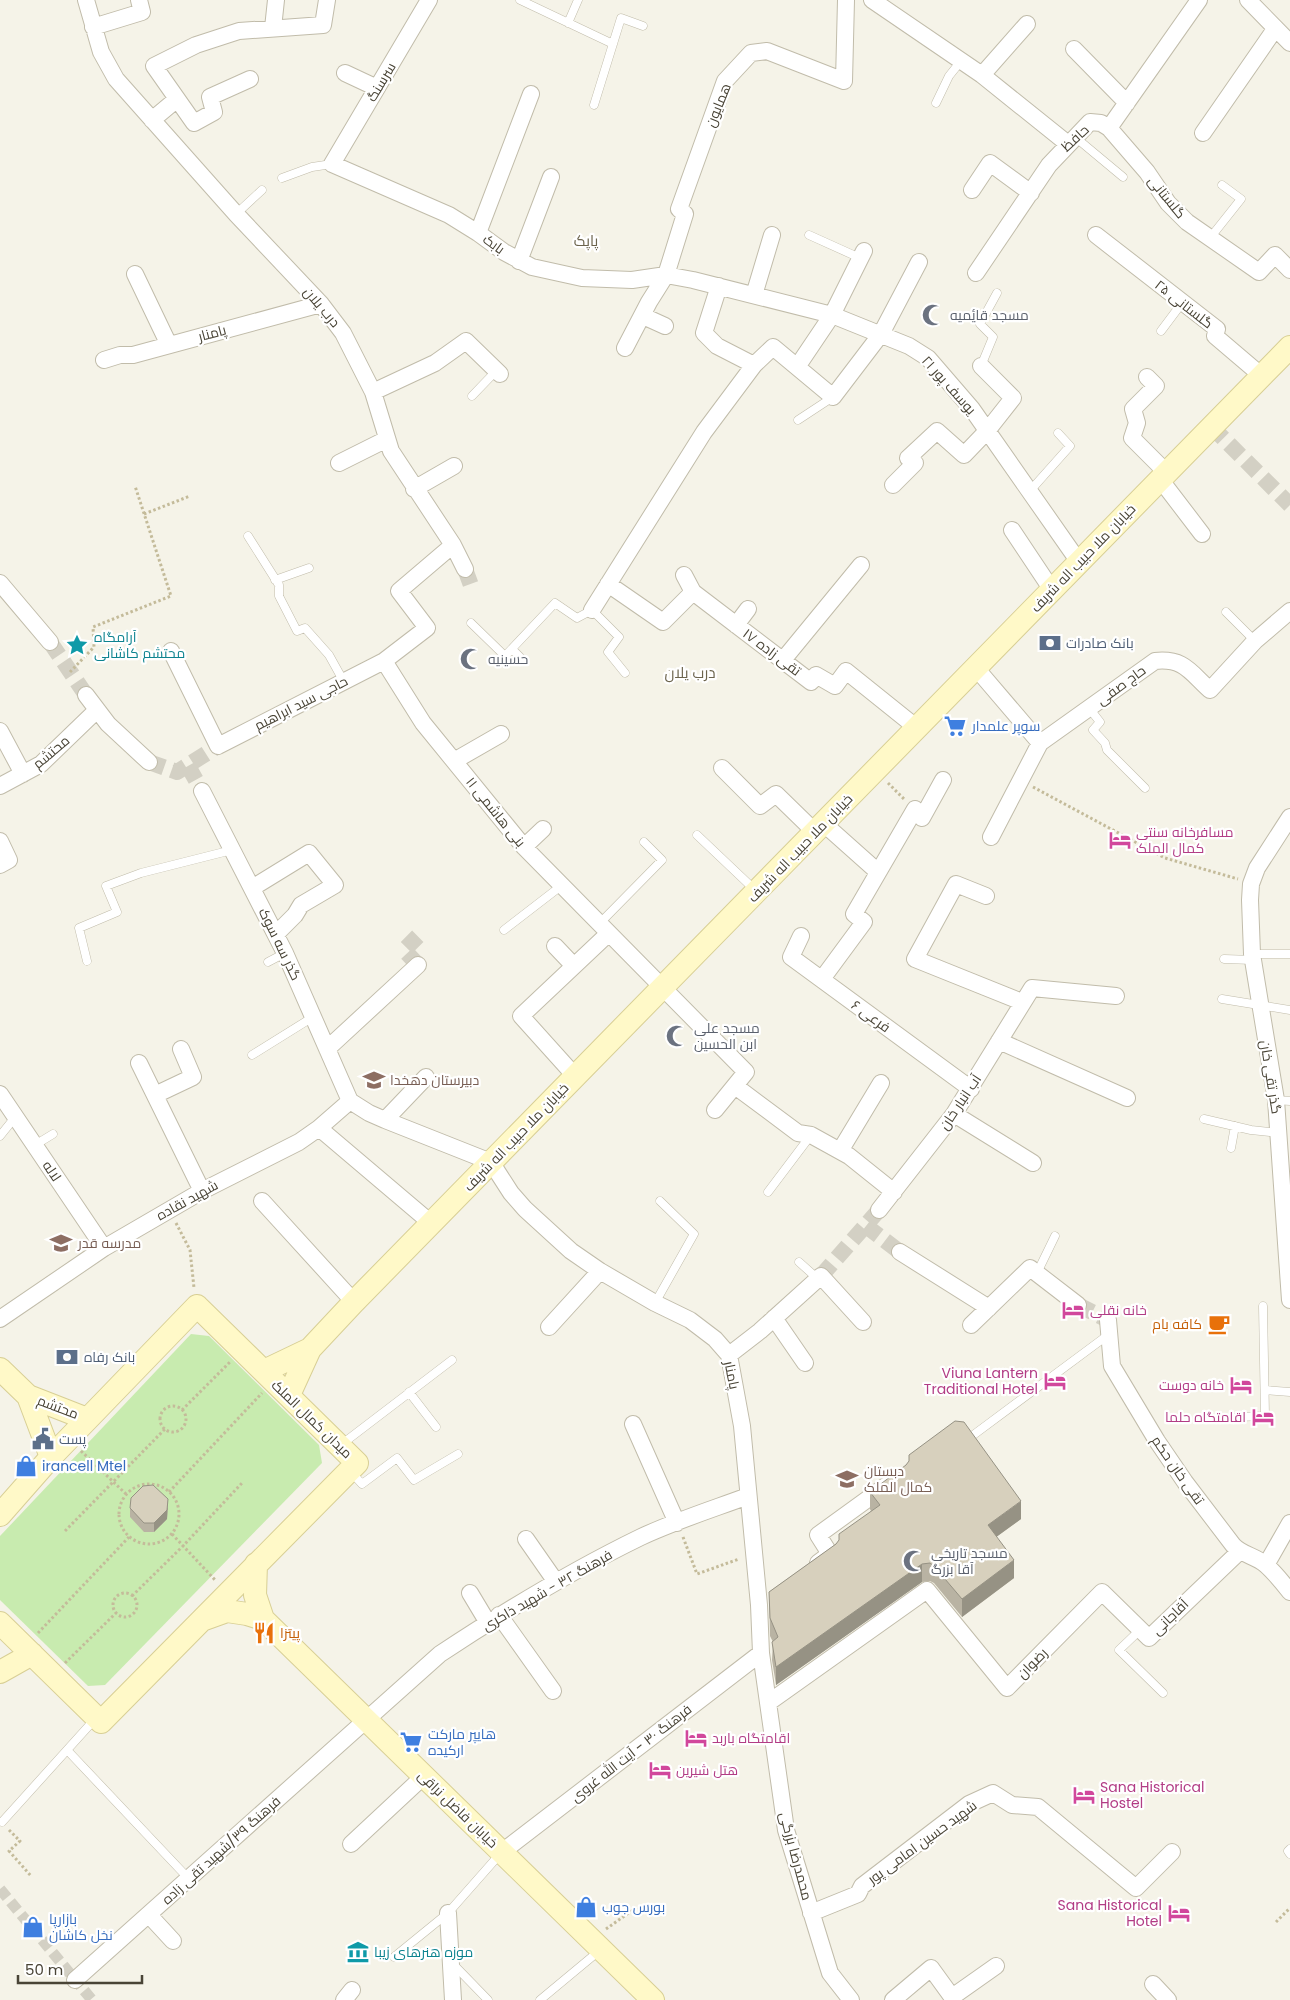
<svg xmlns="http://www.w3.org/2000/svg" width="1290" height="2000" font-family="Poppins,Cairo,sans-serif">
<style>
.green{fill:#c8ebaf}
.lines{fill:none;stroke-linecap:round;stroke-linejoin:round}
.pedestrian-tunnel{stroke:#d3d0c4;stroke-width:11;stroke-dasharray:11 5.5;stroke-linecap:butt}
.minor-tunnel{stroke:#d3d0c4;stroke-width:16;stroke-dasharray:16 8;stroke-linecap:butt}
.service-casing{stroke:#c1bcaa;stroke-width:9}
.minor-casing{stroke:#c1bcaa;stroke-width:18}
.secondary-casing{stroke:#d8cf95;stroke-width:24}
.path{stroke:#c4bb9a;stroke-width:3;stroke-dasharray:2.5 2.5;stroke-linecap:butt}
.service{stroke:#fff;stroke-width:8}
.minor{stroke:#fff;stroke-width:16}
.secondary{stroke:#fff9c8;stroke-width:22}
.wall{fill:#b9b3a3}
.shaded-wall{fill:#969284}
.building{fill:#d7d0bd;stroke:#969284}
.labels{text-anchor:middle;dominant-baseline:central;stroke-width:4.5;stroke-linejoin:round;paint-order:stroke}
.street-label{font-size:14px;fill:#494436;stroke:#fff}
.worship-label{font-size:14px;fill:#5b616d;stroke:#fff;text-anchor:start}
.culture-label{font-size:14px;fill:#0d838f;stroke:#fff;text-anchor:start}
.service-label{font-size:14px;fill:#4e5e75;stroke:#fff;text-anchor:start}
.shop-label{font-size:14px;fill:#366cbe;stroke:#fff;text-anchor:start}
.hotel-label{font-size:14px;fill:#b23c85;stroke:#fff;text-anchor:start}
.education-label{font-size:14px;fill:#785e54;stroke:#fff;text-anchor:start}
.food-label{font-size:14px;fill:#c56008;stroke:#fff;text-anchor:end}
.neighbourhood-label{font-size:15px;fill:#6c644d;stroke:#fff}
</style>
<rect width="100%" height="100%" fill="#f5f3e8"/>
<path class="green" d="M191 1334 209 1336 319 1445 322 1463 105 1685 88 1686 0 1600V1536Z"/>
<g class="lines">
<path class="pedestrian-tunnel" d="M0 1889 92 2000"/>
<path class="minor-tunnel" d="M1212 427 1290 505
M465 569 472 588
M50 642 86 695
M149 762 177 772 218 746
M188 766 202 791
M418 965 404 950 421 933
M866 1226 900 1252
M821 1276 879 1210
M1078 1305 1108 1320"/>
<g class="service-casing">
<path id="service" d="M520 0 613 44
M568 23 578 0
M936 103 949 76 961 61
M594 105 621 18 643 26
M1075 137 1123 177
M282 178 312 167 332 164
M236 214 262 190
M809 235 860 258
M1210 238 1241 199 1222 185
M1161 331 1182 303
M981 366 993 337 980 324 997 293
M472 396 496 371
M798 420 833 397
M1029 492 1070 446 1058 433
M248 536 279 585V596L297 631 305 628 329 655 344 682
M275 580 309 568
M1226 612 1255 641
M471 623 505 656 555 603 577 618 592 610 619 637 608 652 625 673
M512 649 522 659
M1089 708 1100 722 1093 730 1105 743 1107 750 1145 788
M697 835 755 890
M599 924 662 860 644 842
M504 930 561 886
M1252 954H1290
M1224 959 1253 960
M87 961 79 928 117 912 106 886 141 873 232 850
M268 962 285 953
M1222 999 1290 1010
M252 1055 313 1017
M1276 1100 1290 1101
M1204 1119 1251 1130 1279 1133
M0 1136 16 1116
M35 1145 53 1134
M1231 1148 1235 1126
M768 1192 811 1135
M799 1262 818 1279
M1037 1273 1055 1236
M655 1303 694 1234 660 1201
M1265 1390 1290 1392
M409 1392 436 1427
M1237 1417 1265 1416 1263 1306
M972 1436 1108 1335
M342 1444 452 1360
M351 1472 362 1484 397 1458 414 1480 458 1454
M1140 1630 1119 1650 1163 1693
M68 1751 189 1879
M2 1822 95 1719
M1290 1849 1288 1851 1290 1854
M394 1957 448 1913 500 1854
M453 1964 488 2000
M540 2000 599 1951"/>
</g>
<g class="minor-casing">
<path id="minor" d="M86 0 101 52 116 79 236 214 321 304 343 333 373 392 391 451 453 545 399 591 427 628 384 661 423 723 524 847 746 1072 715 1110
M429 0 332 164 449 215 478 233 504 252 532 267 582 278 632 280 666 275 693 280 832 315 909 346 928 358 972 409 1079 562
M872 0 982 75 1068 144
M1248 0 1290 43
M93 27 142 12 139 0
M273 28 276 0
M1074 49 1127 103
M345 73 377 88
M982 75 1027 24
M250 79 210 97 214 112 194 123 154 66 196 45 239 31 323 25 327 0
M152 120 177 99
M1109 128 1199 0
M1203 133 1275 29
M972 190 990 163 1031 193
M478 233 531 94
M1096 235 1217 329 1215 336 1262 376
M519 261 551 177
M976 273 1049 165 1090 122 1101 123 1109 128 1147 172 1168 203 1187 222 1259 272 1275 255 1290 270
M135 274 169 345
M719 286 704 333 717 346 754 365
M754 295 772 235
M643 316 665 326
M625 348 649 302 666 275 685 214 679 209 725 81 751 53 767 51 844 81 846 0
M104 360 120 355H133L321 304
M797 367 832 315 864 251
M1147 377 1156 386 1133 409 1137 423 1132 438 1167 473
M373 392 435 363 466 341 500 374
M339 463 387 439
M1160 479 1202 534
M893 485 915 463 908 458 937 431 964 455 987 431 1013 398 981 366
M414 489 454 466
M1012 530 1052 590
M453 545 465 569
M684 575 693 592 811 682 816 675 835 686 846 671 917 728
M0 583 50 642
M608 584 663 622 693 592
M592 610 704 432 754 365 773 347 833 397 881 334 919 262
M736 625 748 609
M171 651 218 746 384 661
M783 660 861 565
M976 668 1040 743
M86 695 108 724 149 762
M0 731 23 774
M454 761 501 734
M722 768 760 806 776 794 815 832
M0 786 41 764 97 710
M202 791 285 953 350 1101
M1290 817 1257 868 1251 884 1250 900 1252 954 1276 1100 1290 1300
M823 823 878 872
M991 837 1040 743 1155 661C1184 658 1190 672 1210 690L1255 641 1290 611
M0 841 9 860 0 865
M524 847 543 829
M252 888 309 853 335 885 301 905 295 915 276 934
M986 896 956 884 915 959 1022 1002
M801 936 791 957 971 1089
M555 946 574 966
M822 979 864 922 854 914 915 809 922 818 943 780
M999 1041 1127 1098
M327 1049 418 965
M139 1063 202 1191
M575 1076 521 1016 608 934
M735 1086 798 1133 811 1135 849 1156 894 1192
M0 1094 104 1248
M155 1095 193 1077 181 1049
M350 1101 369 1113 385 1120 491 1162 511 1193 525 1209 571 1251 600 1271 655 1303 690 1320 715 1339 729 1355 742 1426 759 1605 761 1653 786 1830 830 1973 851 2000
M954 1114 1033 1163
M385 1120 426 1077
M319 1128 431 1223
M840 1151 881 1083
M262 1201 354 1302
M879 1210 954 1114 1032 988 1116 996
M900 1252 989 1308
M774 1318 805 1363
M0 1319 104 1248 202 1191 299 1142 319 1128 350 1101
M1108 1320 1112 1366 1157 1441 1185 1482 1233 1545C1242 1555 1256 1556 1266 1565 1275 1573 1283 1583 1290 1592
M971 1325 1030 1268 1078 1305
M549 1327 600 1271
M729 1355 760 1331 821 1276 863 1322
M633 1424 677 1523
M526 1539 556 1582
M818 1563 830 1554 818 1535 887 1485
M1266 1565 1290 1523
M470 1593 488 1623
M499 1615 553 1691
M768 1703 927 1590 1007 1688 1102 1592 1149 1638 1239 1552
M351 1844 424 1776
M502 1852 761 1653
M448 1913 453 2000
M811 1913 858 1894 862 1886 969 1804 993 1793 1012 1805 1038 1807 1136 1888 1172 1852
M149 1915 173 1941
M75 1980 440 1654C505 1611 571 1571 641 1537 675 1521 713 1509 748 1496
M1153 1984 1168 2000
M344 2000 352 1990
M893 2000 931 1968 952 1997 996 1966"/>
</g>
<g class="secondary-casing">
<path id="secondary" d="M0 1369 28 1396 87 1419
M264 1371 310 1349
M289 1395 310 1349 354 1302 1290 347
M28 1396 51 1457
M0 1515 51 1457 197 1306 357 1463 101 1722 0 1623
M256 1564 255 1595 263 1619
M202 1620 227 1611 247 1614 263 1619 653 2000
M0 1672 32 1654"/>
</g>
<path class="path" d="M144 514 190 496
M70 672 94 647 93 627 171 596 135 486
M888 783 905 800
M1033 787 1165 858 1238 879
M176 1223 190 1250 194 1288
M160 1419a13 13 0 1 1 26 0a13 13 0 1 1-26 0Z
M182 1410 230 1362
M81 1451 126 1494
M119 1514a30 30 0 1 1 60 0a30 30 0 1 1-60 0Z
M169 1492 262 1393
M65 1531 165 1429
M172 1534 216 1581
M683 1537 697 1574 739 1559
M113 1605a12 12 0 1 1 24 0a12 12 0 1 1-24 0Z
M132 1596 183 1546 242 1483
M38 1633 129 1537
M65 1663 116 1613
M9 1830 20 1841 9 1851 31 1876
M1276 1922 1290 1908
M606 1929 637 1907"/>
<use href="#service" class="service"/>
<use href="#minor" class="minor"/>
<use href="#secondary" class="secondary"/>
</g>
<path class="wall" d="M870 1492 1021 1519 996 1537 1014 1578 962 1617 934 1583 930 1581 922 1582 776 1685 772 1660 773 1642 770 1636 769 1592 836 1544 871 1511 870 1509Z
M130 1508H168L167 1519 154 1532H144L130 1517Z"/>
<path class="shaded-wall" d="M168 1499 167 1519 154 1532V1523Z
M1021 1501V1519L988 1543V1525Z
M1014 1560V1578L962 1617V1599Z
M922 1564V1582L776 1685V1667Z"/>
<path class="building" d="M955 1421 964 1422 1021 1501 988 1525 1014 1560 962 1599 934 1566 930 1563 922 1564 776 1667 772 1642 778 1637 770 1618 769 1592 836 1544 839 1540V1534L880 1505 870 1492 906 1465 909 1461V1455Z
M153 1485 168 1499 167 1510 154 1523H144L130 1508 131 1498 143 1486Z"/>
<defs>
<g id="mosque-bare" transform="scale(1.725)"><path d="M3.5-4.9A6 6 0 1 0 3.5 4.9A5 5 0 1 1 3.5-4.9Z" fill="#6b7280" stroke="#fff" stroke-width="2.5" paint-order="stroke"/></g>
<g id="bank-bare" transform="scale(1.725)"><path d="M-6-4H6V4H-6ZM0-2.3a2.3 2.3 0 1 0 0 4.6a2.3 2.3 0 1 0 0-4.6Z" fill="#5c6f8a" stroke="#fff" stroke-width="2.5" paint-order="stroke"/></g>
<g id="sight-bare" transform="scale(1.725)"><path d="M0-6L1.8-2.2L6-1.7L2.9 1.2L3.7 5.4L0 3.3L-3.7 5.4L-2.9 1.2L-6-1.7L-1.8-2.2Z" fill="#0f9aa8" stroke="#fff" stroke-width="2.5" paint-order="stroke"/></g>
<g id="supermarket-bare" transform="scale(1.725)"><path d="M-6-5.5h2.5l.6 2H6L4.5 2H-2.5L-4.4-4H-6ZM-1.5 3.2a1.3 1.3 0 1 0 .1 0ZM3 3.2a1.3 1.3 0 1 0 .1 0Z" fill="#3f7fe0" stroke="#fff" stroke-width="2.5" paint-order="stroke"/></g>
<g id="hotel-bare" transform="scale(1.725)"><path d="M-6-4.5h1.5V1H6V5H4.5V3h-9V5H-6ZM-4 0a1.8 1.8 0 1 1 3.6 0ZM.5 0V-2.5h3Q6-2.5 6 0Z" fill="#d1479c" stroke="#fff" stroke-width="2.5" paint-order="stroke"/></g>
<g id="school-bare" transform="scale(1.725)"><path d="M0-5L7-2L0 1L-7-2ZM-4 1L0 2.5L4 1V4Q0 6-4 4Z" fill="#8d6e63" stroke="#fff" stroke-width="2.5" paint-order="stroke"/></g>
<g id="cafe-bare" transform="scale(1.725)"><path d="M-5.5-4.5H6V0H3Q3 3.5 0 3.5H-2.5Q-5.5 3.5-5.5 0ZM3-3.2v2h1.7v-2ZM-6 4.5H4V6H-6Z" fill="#e8710a" stroke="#fff" stroke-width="2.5" paint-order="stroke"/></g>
<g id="civic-bare" transform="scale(1.725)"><path d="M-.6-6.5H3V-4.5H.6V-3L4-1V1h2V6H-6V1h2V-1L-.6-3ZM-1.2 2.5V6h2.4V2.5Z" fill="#5c6f8a" stroke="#fff" stroke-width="2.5" paint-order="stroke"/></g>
<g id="shop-bare" transform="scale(1.725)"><path d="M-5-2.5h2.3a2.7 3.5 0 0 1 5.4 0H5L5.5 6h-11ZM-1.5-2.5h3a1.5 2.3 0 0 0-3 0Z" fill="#3f7fe0" stroke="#fff" stroke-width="2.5" paint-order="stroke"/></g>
<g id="restaurant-bare" transform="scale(1.725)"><path d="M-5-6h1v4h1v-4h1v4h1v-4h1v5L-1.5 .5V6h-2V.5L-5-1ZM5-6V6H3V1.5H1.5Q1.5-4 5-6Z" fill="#e8710a" stroke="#fff" stroke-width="2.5" paint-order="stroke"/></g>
<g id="museum-bare" transform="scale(1.725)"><path d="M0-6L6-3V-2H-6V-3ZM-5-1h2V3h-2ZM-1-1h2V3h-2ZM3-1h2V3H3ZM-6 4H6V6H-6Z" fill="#0f9aa8" stroke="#fff" stroke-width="2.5" paint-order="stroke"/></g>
</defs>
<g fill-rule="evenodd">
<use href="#mosque-bare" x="933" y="315"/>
<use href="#bank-bare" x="1050" y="643"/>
<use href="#sight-bare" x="77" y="645"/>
<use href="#mosque-bare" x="471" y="659"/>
<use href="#supermarket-bare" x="955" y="726"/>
<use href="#hotel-bare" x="1120" y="840"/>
<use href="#mosque-bare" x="677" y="1036"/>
<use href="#school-bare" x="374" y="1080"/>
<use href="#school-bare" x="61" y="1243"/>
<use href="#hotel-bare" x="1073" y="1310"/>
<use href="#cafe-bare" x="1219" y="1324"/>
<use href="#bank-bare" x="67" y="1357"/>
<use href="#hotel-bare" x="1055" y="1381"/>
<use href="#hotel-bare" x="1241" y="1385"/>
<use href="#hotel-bare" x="1263" y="1417"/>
<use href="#civic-bare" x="43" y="1439"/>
<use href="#shop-bare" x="26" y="1466"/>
<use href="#school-bare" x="847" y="1479"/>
<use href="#mosque-bare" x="914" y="1561"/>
<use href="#restaurant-bare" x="264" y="1633"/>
<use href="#hotel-bare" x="696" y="1738"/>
<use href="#supermarket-bare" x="411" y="1742"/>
<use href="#hotel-bare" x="660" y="1770"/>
<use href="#hotel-bare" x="1084" y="1795"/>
<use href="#shop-bare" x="586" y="1907"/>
<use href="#hotel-bare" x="1179" y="1913"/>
<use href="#shop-bare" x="33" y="1927"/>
<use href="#museum-bare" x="358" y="1952"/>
</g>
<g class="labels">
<g class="street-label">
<text transform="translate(381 82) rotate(-59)">سرسنگ</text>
<text transform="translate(718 105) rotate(-68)">همایون</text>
<text transform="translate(1075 138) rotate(-43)">حافظ</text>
<text transform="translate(1167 197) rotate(51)">گلستانی</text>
<text transform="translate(494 244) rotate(36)">بابک</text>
<text transform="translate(1184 304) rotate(38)">گلستانی ۲۵</text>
<text transform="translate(322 307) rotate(50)">درب یلان</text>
<text transform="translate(212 333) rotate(-15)">پامنار</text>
<text transform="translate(949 385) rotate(48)">یوسف پور ۲۱</text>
<text transform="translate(1083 558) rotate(-46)">خیابان ملا حبیب اله شریف</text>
<text transform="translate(772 652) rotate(37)">تقی زاده ۱۷</text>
<text transform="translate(1121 685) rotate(-36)">حاج صفی</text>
<text transform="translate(301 703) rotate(-27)">حاجی سید ابراهیم</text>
<text transform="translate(51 752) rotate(-40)">محتشم</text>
<text transform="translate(496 812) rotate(51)">بنی هاشمی ۱۱</text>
<text transform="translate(800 848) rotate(-46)">خیابان ملا حبیب اله شریف</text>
<text transform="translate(280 944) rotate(64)">گذر سه سوک</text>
<text transform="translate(871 1016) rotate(36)">فرعی ۶</text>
<text transform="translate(1271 1077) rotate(81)">گذر تقی خان</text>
<text transform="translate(960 1102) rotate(-56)">آب انبار خان</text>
<text transform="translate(516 1137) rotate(-46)">خیابان ملا حبیب اله شریف</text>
<text transform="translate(52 1171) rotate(56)">لاله</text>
<text transform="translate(187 1200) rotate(-29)">شهید نقاده</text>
<text transform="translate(732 1375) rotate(78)">پامنار</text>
<text transform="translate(58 1407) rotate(21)">محتشم</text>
<text transform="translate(312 1419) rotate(44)">میدان کمال الملک</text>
<text transform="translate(1178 1470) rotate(55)">تقی خان حکم</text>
<text transform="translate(547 1590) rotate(-30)">فرهنگ ۳۲ - شهید ذاکری</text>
<text transform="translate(1170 1617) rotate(-44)">آقاجانی</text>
<text transform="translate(1032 1663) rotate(-45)">رضوان</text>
<text transform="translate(631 1753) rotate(-38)">فرهنگ ۳۰ - آیت الله غروی</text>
<text transform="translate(458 1809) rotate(44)">خیابان فاضل نراقی</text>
<text transform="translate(922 1842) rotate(-36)">شهید حسین امامی پور</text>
<text transform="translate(221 1850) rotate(-42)">فرهنگ ۳۹/شهید تقی زاده</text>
<text transform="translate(796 1856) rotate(75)">محمدرضا بزرگی</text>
</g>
<g class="worship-label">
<text x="950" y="315">مسجد قایٔمیه</text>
<text x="488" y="659">حسینیه</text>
<text x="694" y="1028">مسجد علی<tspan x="694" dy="16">ابن الحسین</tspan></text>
<text x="931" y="1553">مسجد تاریخی<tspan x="931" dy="16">آقا بزرگ</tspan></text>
</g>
<g class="culture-label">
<text x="94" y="637">آرامگاه<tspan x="94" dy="16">محتشم کاشانی</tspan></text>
<text x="374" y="1952">موزه هنرهای زیبا</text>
</g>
<g class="service-label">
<text x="1066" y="643">بانک صادرات</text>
<text x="84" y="1357">بانک رفاه</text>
<text x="59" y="1439">پست</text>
</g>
<g class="shop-label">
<text x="972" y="726">سوپر علمدار</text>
<text x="42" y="1466">irancell Mtel</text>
<text x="428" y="1734">هایپر مارکت<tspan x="428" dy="16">ارکیده</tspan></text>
<text x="602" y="1907">بورس جوب</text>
<text x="49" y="1919">بازارپا<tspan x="49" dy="16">نخل کاشان</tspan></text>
</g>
<g class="hotel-label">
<text x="1136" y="832">مسافرخانه سنتی<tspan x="1136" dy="16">کمال الملک</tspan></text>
<text x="1090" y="1310">خانه نقلی</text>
<text x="1038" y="1373" text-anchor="end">Viuna Lantern<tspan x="1038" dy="16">Traditional Hotel</tspan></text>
<text x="1224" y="1385" text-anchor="end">خانه دوست</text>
<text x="1246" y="1417" text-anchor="end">اقامتگاه حلما</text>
<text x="712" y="1738">اقامتگاه باربد</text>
<text x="676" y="1770">هتل شیرین</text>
<text x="1100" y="1787">Sana Historical<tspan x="1100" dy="16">Hostel</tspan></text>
<text x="1162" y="1905" text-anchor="end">Sana Historical<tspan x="1162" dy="16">Hotel</tspan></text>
</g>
<g class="education-label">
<text x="390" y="1080">دبیرستان دهخدا</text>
<text x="78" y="1243">مدرسه قدر</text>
<text x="864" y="1471">دبستان<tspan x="864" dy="16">کمال الملک</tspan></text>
</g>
<g class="food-label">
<text x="1202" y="1324">کافه بام</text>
<text x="280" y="1633" text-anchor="start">پیتزا</text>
</g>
<g class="neighbourhood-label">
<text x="586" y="240">پاپک</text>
<text x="690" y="672">درب یلان</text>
</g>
</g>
<path d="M18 1975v8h124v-8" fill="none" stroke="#494436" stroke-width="2.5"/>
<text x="25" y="1975" font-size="15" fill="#494436" stroke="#ffffff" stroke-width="4" paint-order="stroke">50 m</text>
</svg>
